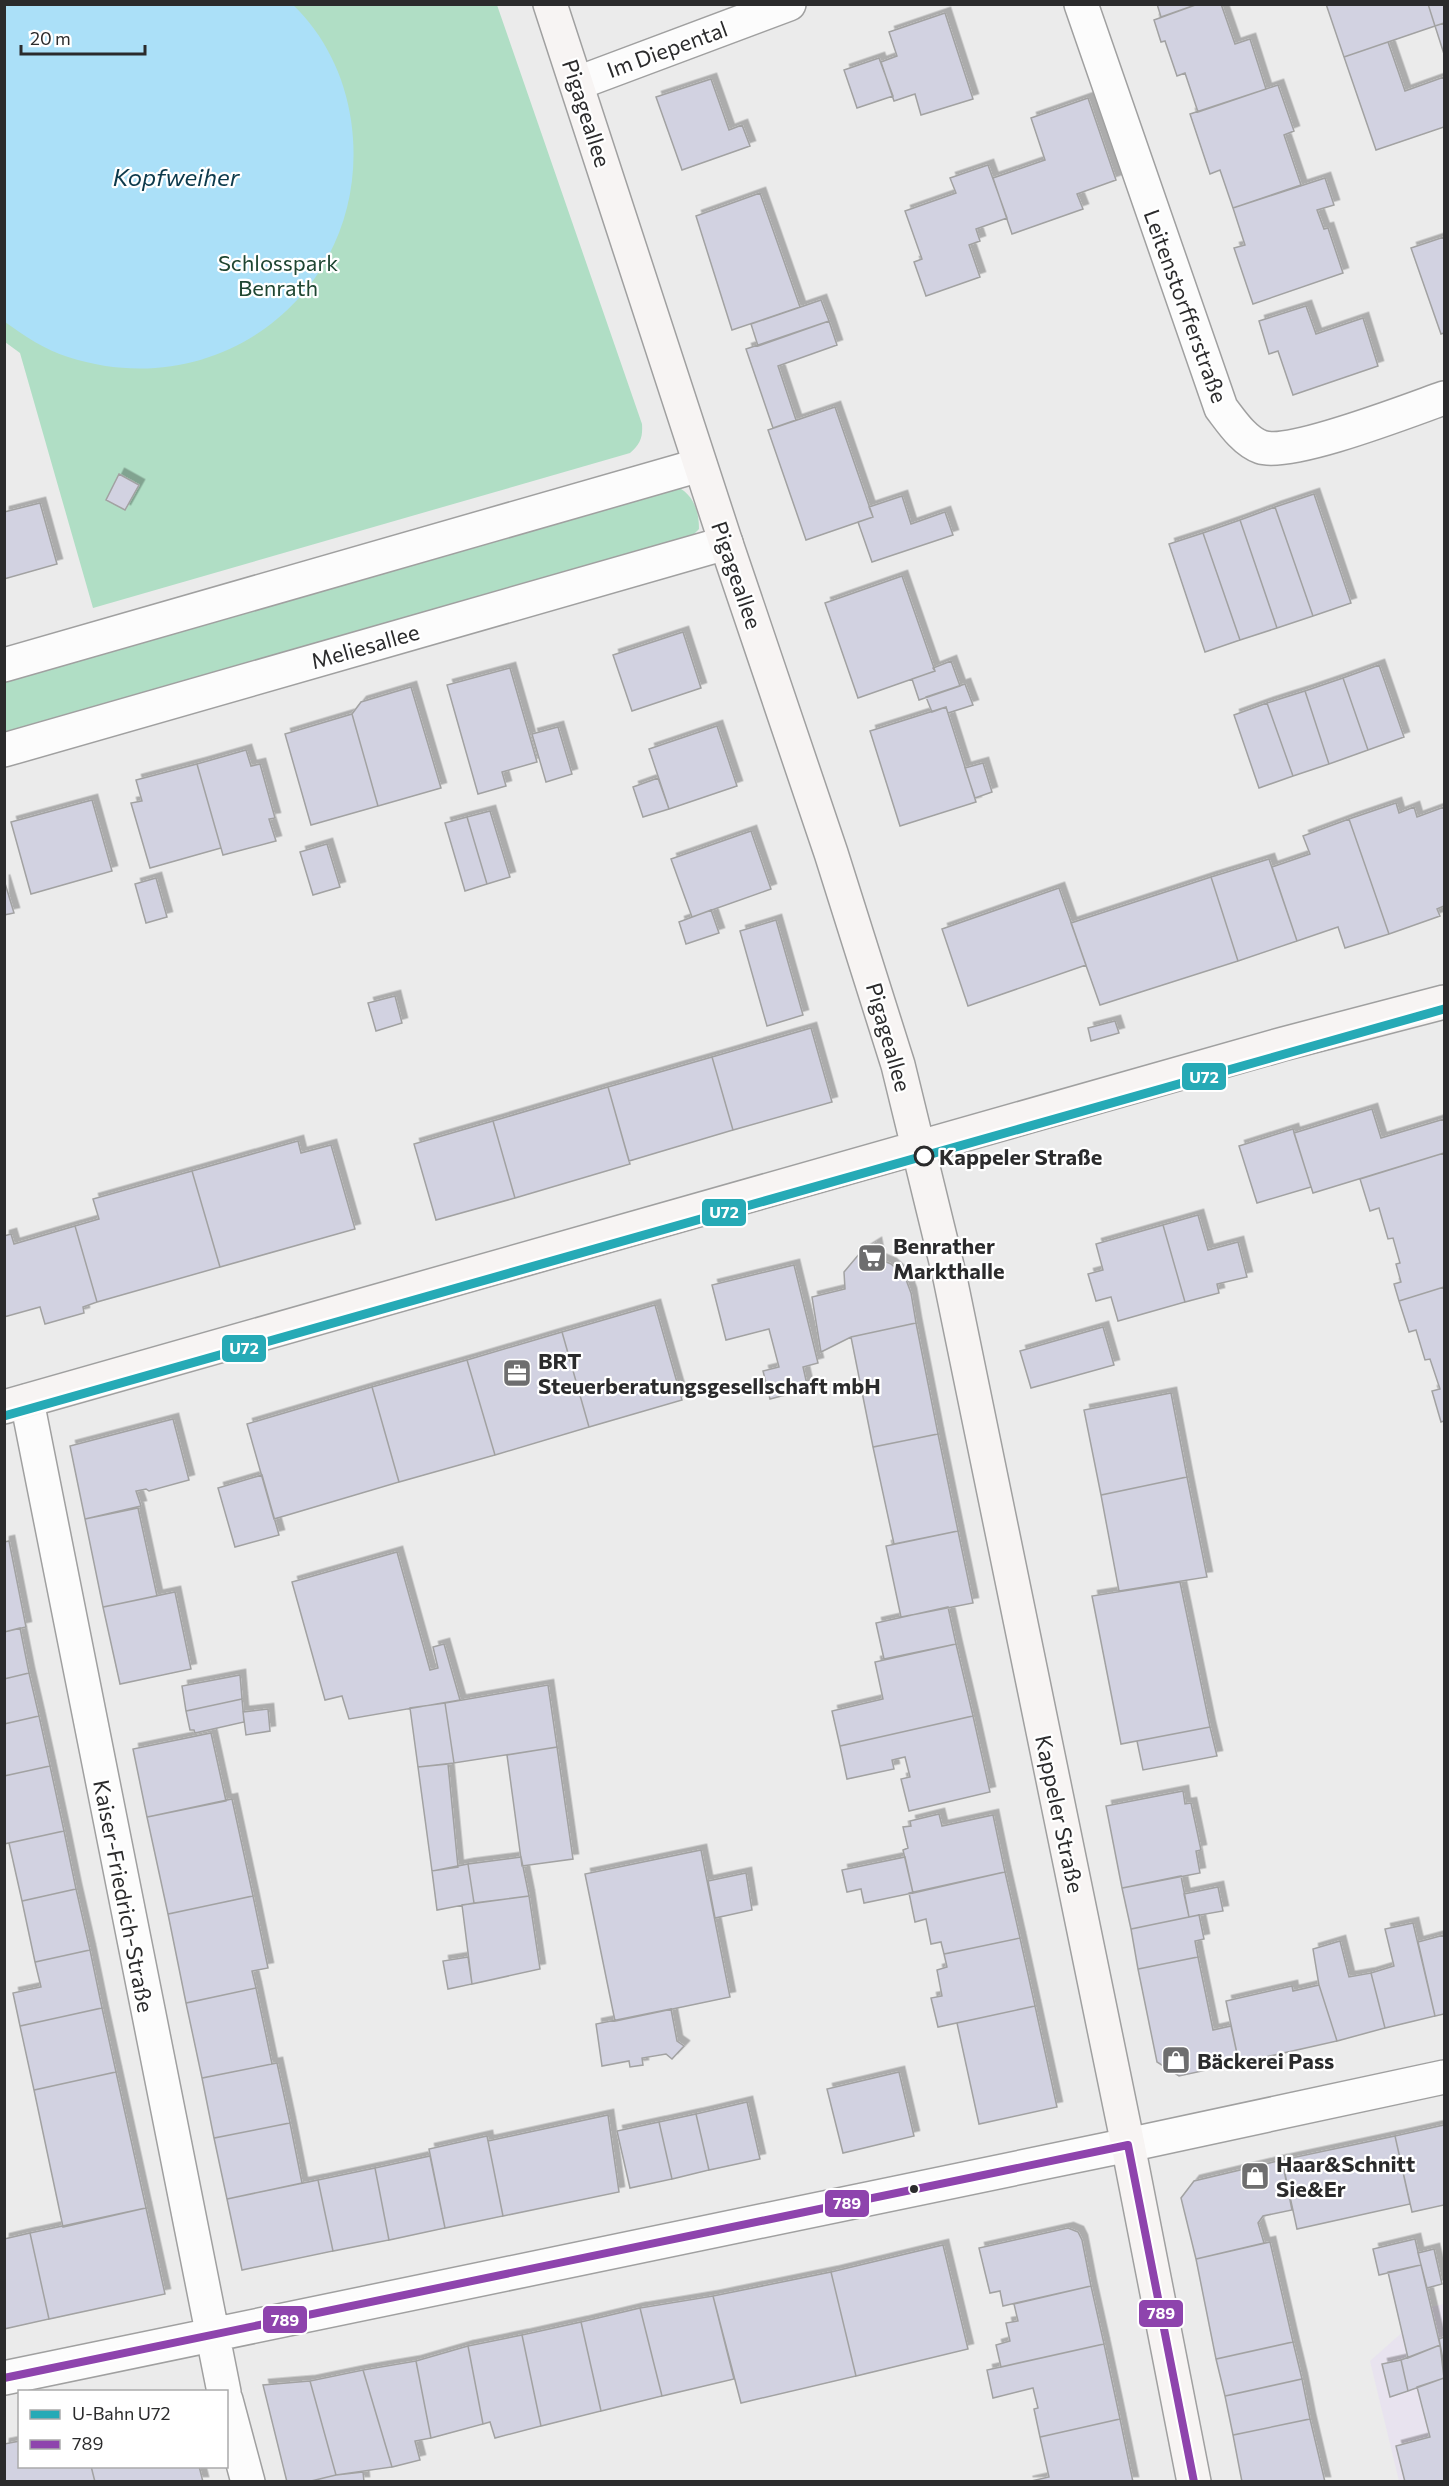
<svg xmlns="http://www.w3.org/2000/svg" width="1449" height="2486" font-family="Commissioner,sans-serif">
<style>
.industrial{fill:#e8e3ef}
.green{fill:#b0dec5}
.water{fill:#abe0f8}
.building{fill:#d2d2e1;stroke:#a2a2a2;stroke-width:1.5;filter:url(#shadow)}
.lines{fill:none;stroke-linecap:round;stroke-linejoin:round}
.street-casing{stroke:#a0a0a0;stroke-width:36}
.secondary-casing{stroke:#a0a0a0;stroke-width:36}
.street{stroke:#fcfcfc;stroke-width:33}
.secondary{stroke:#f7f4f3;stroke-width:33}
.bus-1-casing{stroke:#fff;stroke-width:12}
.bus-1{stroke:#8e44ad;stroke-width:8}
.metro-1-casing{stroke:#fff;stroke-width:14}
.metro-1{stroke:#26aab6;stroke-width:9}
.stop-dot{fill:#fff;stroke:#2b2b2c;stroke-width:3}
.bus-dot{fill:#2b2b2c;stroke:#fff;stroke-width:2}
.labels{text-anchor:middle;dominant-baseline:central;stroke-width:4.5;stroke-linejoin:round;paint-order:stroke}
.street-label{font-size:22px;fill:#2b2b2c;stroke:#fff}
.park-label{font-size:22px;fill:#1f4632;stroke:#fff}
.stop-label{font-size:22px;font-weight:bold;fill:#2b2b2c;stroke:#fff;text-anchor:start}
.poi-label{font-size:22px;font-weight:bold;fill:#2b2b2c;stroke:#fff;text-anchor:start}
.water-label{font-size:24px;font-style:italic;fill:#0c3a4c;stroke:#fff}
.line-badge{stroke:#fff;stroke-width:2}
.badge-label{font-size:16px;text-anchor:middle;font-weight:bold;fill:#fff}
</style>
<defs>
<filter id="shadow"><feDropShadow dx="5.5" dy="-5.5" stdDeviation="0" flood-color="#0004"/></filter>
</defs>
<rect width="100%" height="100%" fill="#ebebeb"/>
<path class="industrial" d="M1444 2304V2481H1399L1370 2361 1431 2307Z"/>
<path class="green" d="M4 5H497L642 424C643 438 640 444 630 453L93 608 20 353 5 342Z
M678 487C694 496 699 511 699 529L688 540 5 740V678Z"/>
<path class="water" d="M293 5C324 34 345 77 351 120 375 283 225 408 68 357 45 350 25 336 5 322V5Z"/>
<path class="building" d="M1157 4H1198L1161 17Z
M1198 4H1221L1235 44 1250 39 1266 89 1198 112 1185 73 1177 76 1165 41 1161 42 1154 20Z
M1326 4H1428L1435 26 1344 57Z
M1428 4H1444V23L1435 26Z
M945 13 973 99 921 115 915 94 894 101 881 62 897 56 889 32Z
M1444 23V54L1435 26Z
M1388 42 1405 91 1444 77V127L1376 150 1344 57Z
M879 58 893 96 857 108 844 70Z
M711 79 729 130 742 125 750 146 682 170 656 97Z
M1278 85 1294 131 1284 135 1301 185 1233 208 1220 170 1210 174 1190 114Z
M1088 98 1116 180 1077 194 1083 209 1012 234 993 178 1045 160 1031 118Z
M988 165 1007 218 976 229 980 241 969 245 980 277 926 296 914 262 922 259 905 211 956 193 950 178Z
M1325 178 1334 205 1317 210 1324 229 1328 228 1343 273 1253 304 1234 248 1245 245 1233 208Z
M760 193 800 307 732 330 696 216Z
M1444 237V333L1441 334 1411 248Z
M821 300 829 321 758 346 751 324Z
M1306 306 1316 334 1363 318 1378 366 1293 395 1278 351 1269 354 1259 321Z
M829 321 837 345 778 366 796 420 773 428 746 349Z
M835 407 873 517 806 540 768 430Z
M119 474 139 485 125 510 106 500Z
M1314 494 1351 603 1313 616 1275 507Z
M902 496 911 524 945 512 953 535 872 562 858 522 873 517 869 507Z
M40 503 57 564 4 579V512Z
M1275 507 1313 616 1277 628 1240 520Z
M1240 520 1277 628 1240 640 1203 533Z
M1203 533 1240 640 1205 652 1169 544Z
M902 576 935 671 858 698 825 603Z
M683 632 701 688 632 711 613 655Z
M951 661 960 686 919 700 912 679 935 671 933 668Z
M1379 665 1404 737 1368 750 1343 678Z
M510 668 537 762 502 772 506 786 478 794 447 685Z
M1343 678 1368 750 1329 764 1305 691Z
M965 684 973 705 948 713 946 707 932 712 926 697Z
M411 687 441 788 378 806 352 714 361 702Z
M1305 691 1329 764 1293 776 1267 703Z
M1267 703 1293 776 1259 788 1234 715Z
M946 707 976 802 900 826 870 731Z
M352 714 378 806 311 825 285 734Z
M717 726 737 786 669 809 649 749Z
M558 727 572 774 546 782 532 734Z
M246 750 251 766 260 764 275 818 269 819 276 841 223 855 197 764Z
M983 763 992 792 975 798 965 768Z
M197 764 221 848 150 868 131 803 142 801 136 780Z
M658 778 669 809 643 817 633 787Z
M92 800 112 871 31 894 11 822Z
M1396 803 1399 813 1414 807 1417 817 1444 807V906L1437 909 1440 916 1389 934 1349 819Z
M490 811 510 877 487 884 467 817Z
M467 817 487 884 465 891 445 823Z
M1349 819 1389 934 1345 948 1338 927 1297 941 1272 867 1310 854 1303 836Z
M751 831 771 889 692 917 671 859Z
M327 844 340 887 313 895 300 852Z
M1269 859 1297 941 1238 961 1211 877Z
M1211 877 1238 961 1100 1005 1071 923Z
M156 878 167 917 146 923 135 884Z
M4 880 14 913 4 915Z
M1059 888 1086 965 968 1006 942 929Z
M711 910 719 933 686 944 679 922Z
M776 920 803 1015 767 1026 740 931Z
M395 996 402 1023 376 1031 368 1003Z
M1115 1021 1119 1033 1091 1041 1088 1028Z
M811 1028 832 1102 733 1130 712 1057Z
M712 1057 733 1130 629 1161 608 1087Z
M608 1087 630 1164 515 1198 493 1121Z
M1372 1109 1381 1138 1444 1119V1153L1313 1193 1294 1133Z
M493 1121 515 1198 436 1220 414 1144Z
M1293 1129 1311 1187 1257 1203 1239 1146Z
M298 1141 301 1153 331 1145 355 1229 220 1267 192 1171Z
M1444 1153V1287L1399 1301 1394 1284 1401 1282 1396 1264 1400 1263 1393 1238 1388 1239 1379 1208 1370 1211 1360 1179Z
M192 1171 220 1267 97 1302 75 1226 99 1219 93 1199Z
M1198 1215 1208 1250 1238 1242 1247 1277 1217 1284 1219 1293 1185 1302 1163 1225Z
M1163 1225 1185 1302 1118 1321 1111 1297 1096 1301 1088 1274 1103 1270 1096 1244Z
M75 1226 97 1302 83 1307 84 1313 45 1324 40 1307 4 1317V1236L11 1234 14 1244Z
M876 1243 879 1259 891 1264 905 1277 911 1293 916 1323 851 1337 821 1352 812 1297 845 1289 844 1272 860 1253Z
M794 1265 818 1363 803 1367 808 1389 770 1399 763 1371 779 1367 769 1329 726 1340 712 1285Z
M1444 1287V1421L1441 1422 1432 1391 1440 1389 1430 1359 1425 1360 1416 1330 1409 1332 1399 1301Z
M655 1305 682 1400 589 1427 562 1332Z
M916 1323 938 1434 873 1447 851 1337Z
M1103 1327 1114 1365 1031 1388 1020 1351Z
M562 1332 589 1427 495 1455 467 1360Z
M467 1360 495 1455 399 1482 372 1387Z
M372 1387 399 1482 274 1519 247 1424Z
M1171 1393 1187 1477 1101 1495 1084 1410Z
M173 1419 189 1480 149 1491 146 1489 136 1491 141 1506 85 1519 70 1446Z
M938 1434 958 1531 894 1544 873 1447Z
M262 1475 279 1535 235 1547 218 1488Z
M1187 1477 1207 1577 1119 1591 1101 1495Z
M138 1508 157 1596 103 1607 85 1519Z
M958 1531 973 1603 901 1617 886 1546Z
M9 1541 26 1627 4 1632V1542Z
M397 1552 430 1670 438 1668 433 1647 444 1644 460 1700 349 1719 342 1696 325 1700 292 1582Z
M1180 1582 1210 1727 1121 1744 1092 1596Z
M175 1592 191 1669 120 1684 103 1607Z
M948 1607 956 1644 884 1659 876 1623Z
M20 1628 29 1673 4 1679V1632Z
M956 1644 973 1716 840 1746 832 1711 883 1699 875 1662Z
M29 1673 39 1716 4 1724V1679Z
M240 1675 242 1699 186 1711 182 1686Z
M548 1685 557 1747 454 1763 445 1703Z
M242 1699 244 1722 195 1733 194 1730H190L186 1711Z
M445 1703 454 1763 418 1767 410 1708Z
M268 1709 270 1731 246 1735 243 1712Z
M39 1716 50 1766 4 1776V1724Z
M973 1716 990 1792 909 1811 901 1779 910 1777 905 1757 892 1760 894 1769 847 1779 840 1746Z
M1210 1727 1217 1756 1143 1770 1137 1741Z
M211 1733 226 1801 147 1817 133 1749Z
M557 1747 573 1859 522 1866 507 1755Z
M448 1764 458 1867 432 1871 418 1767Z
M50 1766 64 1831 4 1844V1776Z
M1183 1791 1185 1804 1191 1803 1201 1850 1196 1851 1200 1873 1122 1888 1106 1806Z
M232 1799 253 1896 168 1914 147 1817Z
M939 1814 942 1826 993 1815 1005 1872 913 1893 903 1850 908 1848 903 1827 911 1826 910 1821Z
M64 1831 76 1889 22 1901 9 1843Z
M701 1850 730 1997 615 2021 585 1874Z
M521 1857 529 1896 474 1903 468 1864Z
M905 1857 913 1893 864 1903 861 1889 847 1892 842 1870Z
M468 1864 474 1903 437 1910 432 1871Z
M1005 1872 1020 1938 944 1954 941 1942 931 1944 926 1919 915 1922 909 1893Z
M746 1873 752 1910 715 1918 708 1881Z
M1181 1876 1189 1917 1131 1929 1122 1888Z
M1218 1887 1223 1911 1189 1917 1184 1894Z
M76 1889 90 1950 35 1962 22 1901Z
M253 1896 268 1968 252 1971 256 1988 186 2003 168 1914Z
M529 1896 540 1969 472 1984 462 1905Z
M1199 1915 1204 1939 1195 1941 1198 1957 1138 1969 1131 1929Z
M1413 1923 1435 2016 1385 2028 1371 1973 1394 1966 1385 1929Z
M1444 1935V2014L1435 2016 1418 1942Z
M1020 1938 1035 2006 938 2027 931 1998 942 1996 937 1970 947 1967 944 1954Z
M1340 1941 1349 1977 1371 1973 1385 2028 1337 2041 1319 1985 1313 1949Z
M90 1950 102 2008 20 2026 13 1993 41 1987 35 1962Z
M468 1957 472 1984 448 1989 443 1961Z
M1198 1957 1213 2030 1231 2026 1239 2063 1179 2076 1157 2062 1138 1969Z
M1319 1985 1337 2041 1239 2063 1226 2001 1292 1986 1293 1991Z
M256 1988 272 2064 202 2078 186 2003Z
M1035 2006 1057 2107 979 2124 957 2023Z
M102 2008 116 2072 34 2090 20 2026Z
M671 2009 677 2041 684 2046 672 2059 666 2054 642 2058 643 2065 630 2067 629 2061 602 2066 596 2024Z
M277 2063 290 2123 214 2138 202 2078Z
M116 2072 146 2208 63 2227 34 2090Z
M899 2072 914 2136 843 2153 827 2089Z
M747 2102 760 2159 709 2170 696 2114Z
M696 2114 709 2170 672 2179 659 2122Z
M608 2115 619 2192 503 2216 488 2141Z
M659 2122 672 2179 630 2188 617 2131Z
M290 2123 302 2183 227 2199 214 2138Z
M1444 2125V2205L1412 2212 1395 2136Z
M487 2136 503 2216 445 2228 429 2149Z
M1395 2136 1410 2204 1297 2229 1282 2160Z
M430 2156 445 2228 389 2240 375 2168Z
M1282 2160 1292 2210 1263 2216 1258 2223 1264 2243 1196 2259 1181 2198 1194 2181Z
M375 2168 389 2240 333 2251 318 2180Z
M318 2180 333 2251 242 2270 227 2199Z
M146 2208 165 2294 49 2319 30 2233Z
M1068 2228 1078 2232 1082 2240 1091 2286 1003 2306 1000 2291 990 2293 979 2248Z
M30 2233 49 2319 4 2329V2239Z
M1415 2239 1421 2265 1379 2275 1373 2249Z
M1270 2242 1293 2342 1216 2359 1196 2259Z
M943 2245 968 2349 856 2376 831 2272Z
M1434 2249 1442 2284 1427 2288 1418 2253Z
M1421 2265 1440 2345 1408 2358 1388 2272Z
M831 2272 856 2376 741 2403 713 2296Z
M1091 2286 1104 2344 1001 2367 996 2345 1010 2341 1006 2323 1018 2321 1014 2304Z
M713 2296 734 2379 662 2396 640 2308Z
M640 2308 662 2396 601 2411 581 2322Z
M581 2322 601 2411 541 2426 522 2335Z
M522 2335 541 2426 495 2438 490 2422 483 2424 468 2346Z
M1444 2337V2365L1439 2339Z
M1293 2342 1302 2379 1225 2396 1216 2359Z
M1104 2344 1120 2419 1040 2437 1034 2409 1038 2408 1033 2388 993 2398 987 2370Z
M1440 2345 1444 2378 1408 2391 1401 2360Z
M468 2346 483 2424 431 2438 416 2361Z
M1401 2360 1408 2391 1390 2397 1382 2364Z
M416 2361 431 2438 415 2441 420 2460 392 2467 363 2370Z
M363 2370 392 2467 336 2475 310 2381Z
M1444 2378V2482H1405L1396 2446 1430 2437 1417 2387Z
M1302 2379 1310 2419 1233 2435 1225 2396Z
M310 2381 336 2475 307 2482H287L263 2385Z
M1120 2419 1133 2482H1027L1049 2477 1040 2437Z
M1310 2419 1325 2482H1242L1233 2435Z
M20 2441V2466H91L95 2482H4V2444Z
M91 2466H199L203 2482H95Z
M363 2472 364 2482H307L336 2475Z"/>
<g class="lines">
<g class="street-casing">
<path id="street" d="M1081 4 1221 408C1231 421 1244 441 1261 447 1290 457 1410 410 1444 398
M578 83 789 4
M4 665 700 465
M4 750 726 543
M27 1401 224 2392
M4 2378 1128 2145 1444 2077
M226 2400 248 2482"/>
</g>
<g class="secondary-casing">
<path id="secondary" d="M550 4 726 543 831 853 898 1065 950 1278 1128 2145 1194 2482
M4 1407 1283 1044 1444 1002"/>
</g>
<use href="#street" class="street"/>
<use href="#secondary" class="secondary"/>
<g class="bus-1-casing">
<path id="bus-1" d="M1128 2145 1194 2482
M4 2378 1128 2145"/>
</g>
<use href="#bus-1" class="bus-1"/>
<g class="metro-1-casing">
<path id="metro-1" d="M4 1416 1444 1009"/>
</g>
<use href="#metro-1" class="metro-1"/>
</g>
<defs>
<g id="supermarket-square" transform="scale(1.5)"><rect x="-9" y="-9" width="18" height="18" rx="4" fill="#6e6e6f" stroke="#fff"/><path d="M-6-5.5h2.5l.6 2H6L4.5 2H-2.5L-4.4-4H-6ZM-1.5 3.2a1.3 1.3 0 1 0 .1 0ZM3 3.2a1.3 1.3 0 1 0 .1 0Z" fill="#fff"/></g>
<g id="office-square" transform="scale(1.5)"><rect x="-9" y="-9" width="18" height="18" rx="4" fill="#6e6e6f" stroke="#fff"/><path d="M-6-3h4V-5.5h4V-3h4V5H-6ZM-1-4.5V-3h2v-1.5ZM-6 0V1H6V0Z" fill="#fff"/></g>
<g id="shop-square" transform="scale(1.5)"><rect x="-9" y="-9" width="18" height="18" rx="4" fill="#6e6e6f" stroke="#fff"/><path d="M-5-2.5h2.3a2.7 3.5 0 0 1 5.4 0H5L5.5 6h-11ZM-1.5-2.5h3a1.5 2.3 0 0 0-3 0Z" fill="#fff"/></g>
</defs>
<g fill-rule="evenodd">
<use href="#supermarket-square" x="872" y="1258"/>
<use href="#office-square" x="517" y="1373"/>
<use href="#shop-square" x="1176" y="2060"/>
<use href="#shop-square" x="1255" y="2176"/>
</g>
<circle class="stop-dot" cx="924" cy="1156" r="9"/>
<circle class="bus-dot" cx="914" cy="2189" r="5"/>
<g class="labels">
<g class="street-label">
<text transform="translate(667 49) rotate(-20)">Im Diepental</text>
<text transform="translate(587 113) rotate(72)">Pigageallee</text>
<text transform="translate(1186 306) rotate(70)">Leitenstorfferstraße</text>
<text transform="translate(737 575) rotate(71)">Pigageallee</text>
<text transform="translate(365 646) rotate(-16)">Meliesallee</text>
<text transform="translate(889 1037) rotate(74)">Pigageallee</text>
<text transform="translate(1060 1814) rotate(78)">Kappeler Straße</text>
<text transform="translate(124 1896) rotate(79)">Kaiser-Friedrich-Straße</text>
</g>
<g class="park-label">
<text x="278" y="262">Schlosspark<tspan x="278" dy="25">Benrath</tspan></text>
</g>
<g class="stop-label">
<text x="939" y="1156">Kappeler Straße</text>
</g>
<g class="poi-label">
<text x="893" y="1245">Benrather<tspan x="893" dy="25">Markthalle</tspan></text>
<text x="538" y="1360">BRT<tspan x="538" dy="25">Steuerberatungsgesellschaft mbH</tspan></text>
<text x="1197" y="2060">Bäckerei Pass</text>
<text x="1276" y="2163">Haar&amp;Schnitt<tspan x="1276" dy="25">Sie&amp;Er</tspan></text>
</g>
<g class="water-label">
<text x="176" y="176">Kopfweiher</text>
</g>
</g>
<g class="line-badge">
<rect x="1181" y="1062" width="46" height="29" rx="6" fill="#26aab6"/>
<rect x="701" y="1198" width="46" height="29" rx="6" fill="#26aab6"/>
<rect x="221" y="1334" width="46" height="29" rx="6" fill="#26aab6"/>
<rect x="824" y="2189" width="46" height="29" rx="6" fill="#8e44ad"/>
<rect x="1138" y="2299" width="46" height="29" rx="6" fill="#8e44ad"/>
<rect x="262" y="2305" width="46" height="29" rx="6" fill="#8e44ad"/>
</g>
<g class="badge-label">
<text x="1204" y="1083">U72</text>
<text x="724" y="1218">U72</text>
<text x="244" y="1354">U72</text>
<text x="847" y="2209">789</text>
<text x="1161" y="2319">789</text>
<text x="285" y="2326">789</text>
</g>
<rect width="1449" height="2486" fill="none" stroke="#2b2b2c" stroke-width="12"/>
<rect x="18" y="2390" width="210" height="78" fill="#ffffff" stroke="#aaaaab" stroke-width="1.5"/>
<rect x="30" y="2410" width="30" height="9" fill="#26aab6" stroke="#aaaaab" stroke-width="1.5"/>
<text x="72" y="2420" font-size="18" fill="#2b2b2c">U-Bahn U72</text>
<rect x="30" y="2440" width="30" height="9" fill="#8e44ad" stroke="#aaaaab" stroke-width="1.5"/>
<text x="72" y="2450" font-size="18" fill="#2b2b2c">789</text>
<path d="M21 45v9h124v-9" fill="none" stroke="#2b2b2c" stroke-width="3"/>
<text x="30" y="45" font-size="18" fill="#2b2b2c" stroke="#ffffff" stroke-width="4.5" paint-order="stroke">20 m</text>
</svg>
